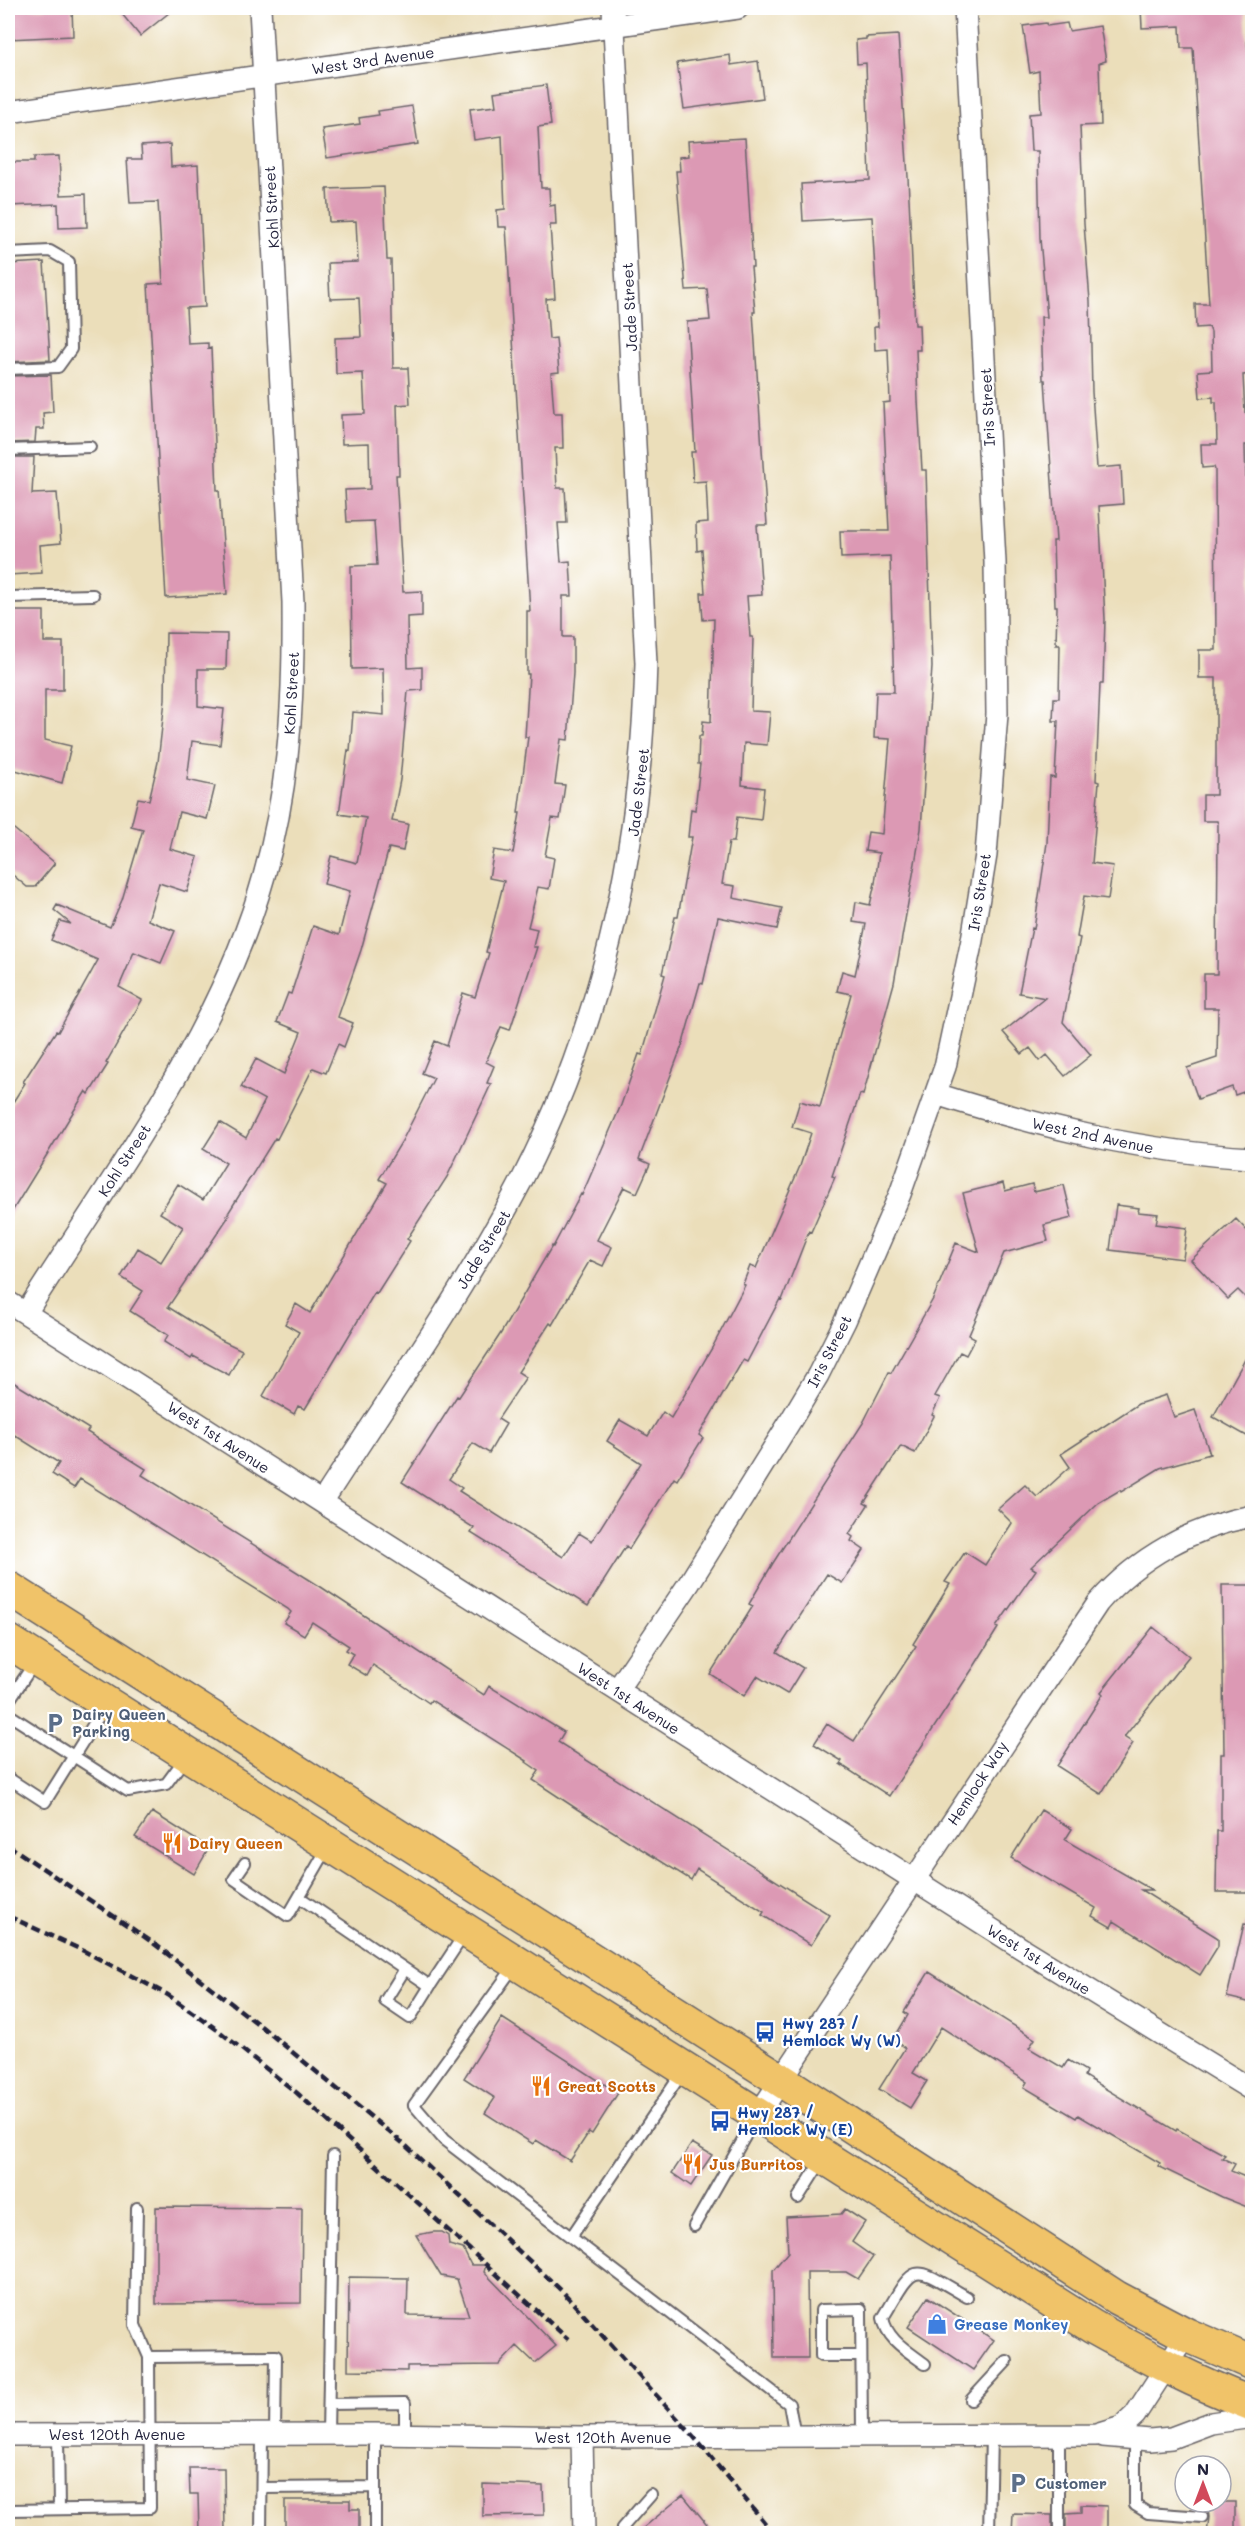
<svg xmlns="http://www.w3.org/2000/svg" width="1260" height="2541" font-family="Mali,sans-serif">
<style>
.building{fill:#dc99b4}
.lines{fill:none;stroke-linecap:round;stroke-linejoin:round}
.lane-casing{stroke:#686467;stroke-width:14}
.street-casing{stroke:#686467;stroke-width:24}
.primary-casing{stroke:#686467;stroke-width:36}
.lane{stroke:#fff;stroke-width:10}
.street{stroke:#fff;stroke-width:21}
.primary{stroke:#f0c369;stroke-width:33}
.rail{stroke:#22223b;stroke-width:4.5;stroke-dasharray:9 4.5;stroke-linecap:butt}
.labels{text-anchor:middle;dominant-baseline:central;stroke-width:4.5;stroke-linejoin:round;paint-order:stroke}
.street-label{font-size:15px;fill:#22223b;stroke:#fff}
.service-label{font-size:15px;font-weight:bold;fill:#4e5e75;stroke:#fff;text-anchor:start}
.food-label{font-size:15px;font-weight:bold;fill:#c56008;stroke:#fff;text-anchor:start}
.transit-label{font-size:15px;font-weight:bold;fill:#164399;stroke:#fff;text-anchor:start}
.shop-label{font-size:15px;font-weight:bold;fill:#366cbe;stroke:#fff;text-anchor:start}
</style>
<rect width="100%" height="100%" fill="#fff"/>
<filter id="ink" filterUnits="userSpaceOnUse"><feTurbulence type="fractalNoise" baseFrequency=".0167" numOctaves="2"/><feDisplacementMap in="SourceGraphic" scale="12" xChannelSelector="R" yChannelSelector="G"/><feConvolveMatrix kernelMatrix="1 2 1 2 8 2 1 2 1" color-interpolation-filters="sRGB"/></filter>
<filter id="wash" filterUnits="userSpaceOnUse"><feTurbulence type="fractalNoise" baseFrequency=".008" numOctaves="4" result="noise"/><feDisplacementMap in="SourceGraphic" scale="24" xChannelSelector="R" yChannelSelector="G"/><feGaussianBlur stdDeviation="1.35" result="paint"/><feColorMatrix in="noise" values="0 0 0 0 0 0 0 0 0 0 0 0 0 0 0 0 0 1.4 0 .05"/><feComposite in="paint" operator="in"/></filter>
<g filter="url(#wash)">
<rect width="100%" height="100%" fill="#ebdeba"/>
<g id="blocks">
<path class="building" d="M72 8 73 36 8 39V9Z
M117 8H175L140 36Z
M1141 8H1245L1252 118V374L1243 375 1245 413H1252V445H1245L1246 483H1252V934H1248V975H1252V1089L1235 1095 1232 1087 1198 1099 1187 1068 1217 1058 1218 1008H1204V974H1217L1218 824 1217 821H1203V795H1216V678H1199V650H1216L1215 470 1214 467 1202 468 1201 444H1217L1216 402H1213V397L1200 398 1198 371 1212 370 1211 332 1209 327 1196 328 1195 304H1209L1193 48H1181L1180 26 1142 28Z
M1046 23 1047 26 1067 23 1069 31 1100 26 1106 61 1099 63 1101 125 1080 126 1084 224 1090 301 1092 392 1097 468 1121 466 1123 504 1099 506 1105 619 1103 684H1100L1096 781 1099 782 1092 863 1113 866 1108 899 1084 896 1077 937 1080 938 1063 1022 1091 1055 1065 1076 1047 1055 1040 1061 1030 1048 1022 1054 1003 1032 1045 998 1019 993 1032 928 1034 929 1047 843 1050 777 1055 778 1058 721H1053L1054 698H1059L1060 645H1056L1057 606H1055L1053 541H1056L1045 380H1043L1041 317H1047L1040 239 1038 151H1031L1029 114 1041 113 1039 71 1030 73 1023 26Z
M898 35 908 177 915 325H919L920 350H916L918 401 922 470H926L932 667 921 829 894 983 863 1095 860 1094 832 1176 835 1177 811 1232 809 1231 782 1300 780 1299 747 1362 743 1360 699 1435 703 1438 677 1480 674 1478 629 1549 626 1546 588 1606 471 1533 474 1528 402 1482 457 1396 459 1397 501 1333 552 1246 553 1247 581 1194 582 1195 621 1105 639 1054 642 1055 665 975 662 974 675 917H678L692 837H688L691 809 695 810 700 764H698L699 736H702L703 721 711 722 714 619 703 620 701 593H705L702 550 697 551 696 523 708 522 706 481 693 482 691 452H695L687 322 710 320 707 289 686 290 676 171H680L679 157 689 156 688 141 745 138 753 267H751L755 312H753L767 525H757L762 595 747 596 750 637H753L751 711 770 712 767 745 744 743 742 785 764 788 761 820 737 817 734 842H729L722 884 735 886 733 898 782 908 777 929 718 917 703 984 700 983 683 1043 639 1159 650 1164 637 1193 624 1187 597 1240 612 1247 603 1266 590 1260 552 1325 550 1323 518 1372 526 1377 498 1419 506 1424 489 1453 473 1443 449 1479 462 1488 459 1491 563 1557 579 1533 592 1541 641 1463 607 1441 620 1420 648 1436 663 1412 671 1418 712 1348 745 1285 743 1284 750 1266 756 1268 800 1166 811 1133 792 1127 800 1101 820 1107 851 994 837 991 842 971 855 975 866 924 853 922 856 902 870 905 875 883 879 853 865 851 868 832 882 834 890 739 874 738 876 692H894L890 556 841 558 840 531H889L883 403 890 402 888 349 875 350 874 327H878L872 217 803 221 801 184 870 180 866 63 857 64 856 40 866 39V37Z
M730 55 731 65 758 61 763 98 684 109 677 63Z
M546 85 551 125 538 127 541 188H549L550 206 555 205 556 225H550L555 298 546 299 549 339 556 338 559 372 551 373 554 413H562L563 448H555L557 488H565L567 523H558L561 562 570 561 572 596H563V637H573V673L568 740 561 739 555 784 565 785 560 819 552 818 545 856 554 858 549 889 538 887 528 927 537 929 533 947H537L510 1030 501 1027 486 1062 494 1066 487 1083 491 1084 486 1095 447 1177 407 1239 410 1241 377 1293 375 1292 305 1409 298 1406 294 1414 263 1396 299 1332 285 1324 296 1304 310 1313 387 1183 379 1179 402 1141 434 1078 422 1073 435 1041 447 1046 463 993 475 997 489 953 486 952 504 881 489 878 494 850 513 853 520 813H518L528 737H525L529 674H527V611H530L506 227H498L497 210 505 209 502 136 474 140 470 109 496 106 494 92Z
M412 106 418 144 327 158 322 129 360 124 359 118 379 115 378 111Z
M170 144 171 167 198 165 205 307 186 308 188 344 208 343V349L211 348 217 490H219L227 594 166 598 148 284 163 283 158 202 130 203 127 159H142L141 146Z
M59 156 61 195 86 194 87 227 59 228 58 204 8 206V162H34V157Z
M384 187 387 260H391L393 368H408L410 404 397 405 399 475H396L403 592 422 591V616L407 617 408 668 422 667V690L408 691 400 780 392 821 408 824 403 851 389 848 361 950 338 1017 353 1023 344 1047 338 1044 326 1073 313 1068 277 1139 275 1138 227 1215 229 1216 168 1307 219 1339 242 1350 229 1375 193 1356 191 1359 164 1342 168 1335 130 1311 143 1291 121 1277 138 1248 161 1262 183 1227 160 1213 178 1184 203 1200 226 1163 203 1149 220 1122 246 1138 265 1100 241 1087 256 1059 284 1074 301 1032 277 1022 288 993 291 994 313 926 339 935 350 891 324 884 331 856 357 863 366 818 339 814 348 750 350 751 353 712 384 715 383 668 352 669 351 566 377 565 374 521 347 522 345 490 370 489 369 443 342 444 341 415 365 414 363 373 336 374 335 338 361 337 359 298 330 299 328 263 358 262 356 221 329 222 327 189Z
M44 262 50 360 8 362V264Z
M51 375 53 412 43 413 44 429H36L35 442 8 443V376Z
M8 457H34L32 494 57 493 61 543 40 545 42 573 8 575Z
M8 611H44V642H63V690H45V740L71 746 62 783 8 768Z
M166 633 227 634 226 669H198V706L224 709 220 745 192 741 187 780 215 786 207 819 179 812 170 849 198 857 187 892 159 883 148 920 175 931 161 963 134 952 119 987 142 1000 106 1063 108 1064 89 1094 86 1091 8 1218V1110L25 1083 23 1082 56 1031 58 1032 98 960 51 940 60 921 71 924 54 910 57 905 110 927 122 900 143 829 131 826 138 798 149 800 158 762 165 700Z
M8 824 55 863 35 887H27L8 871Z
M1003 1183 1005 1191 1032 1184 1034 1192 1064 1185 1072 1218 1044 1225 1048 1241 1004 1253 969 1335 975 1338 966 1355 960 1352 935 1396 940 1398 932 1415 934 1416 915 1453 901 1446 864 1503 868 1505 849 1534 853 1537 851 1541 864 1550 842 1583 827 1574 777 1652 803 1668 787 1694 757 1676 744 1696 710 1674 753 1606 749 1604 773 1563 863 1423 889 1372 891 1373 933 1299 956 1243 979 1252 963 1193Z
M1116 1205 1139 1208 1138 1212 1158 1214 1156 1224 1187 1228 1183 1259 1110 1250Z
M1236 1219 1252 1236V1304L1238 1290 1228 1299 1191 1260Z
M1252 1347V1439L1213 1417Z
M8 1379 89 1429 87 1432 146 1469 142 1475 321 1587 484 1695 489 1686 564 1732 558 1742 830 1915 811 1945 762 1915 764 1912 697 1869 691 1880 577 1809 533 1780 539 1771 526 1762 527 1761 431 1700 429 1703 373 1665 367 1676 347 1664 353 1654 346 1650 349 1646 312 1622 304 1635 284 1623 291 1612 288 1609 80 1479 74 1488 52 1474 59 1463 8 1431Z
M1166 1395 1174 1417 1195 1410 1210 1454 1160 1468 1121 1492 1120 1490 1098 1503 1031 1567 1036 1570 996 1627 998 1628 975 1665 889 1796 840 1764 842 1761 814 1744 827 1724 854 1741 916 1646 913 1644 950 1584 945 1582 965 1552 985 1565 1012 1523 998 1509 1025 1485 1037 1497 1070 1467 1061 1454 1138 1404Z
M1222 1585H1252V1892H1216L1217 1831H1221V1754H1224Z
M1153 1627 1189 1656 1124 1737 1133 1743 1101 1794 1057 1766 1103 1694 1101 1692Z
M1041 1810 1072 1829 1065 1840 1152 1890H1141L1218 1938V1946L1200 1975 1114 1921 1111 1927 1092 1916 1096 1908 1011 1858Z
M152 1812 209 1848 194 1874 135 1837Z
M1244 1924 1252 1925V2003L1227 1997Z
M929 1972 1035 2039 1029 2048 1063 2068 1068 2060 1086 2071 1084 2076 1176 2131 1177 2129 1225 2155 1222 2158 1235 2164 1231 2171 1252 2180V2209L1222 2197 1158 2166 1160 2163 1078 2115 1076 2118 1024 2087 1027 2082 941 2027 913 2073 927 2081 910 2108 879 2089 905 2048 893 2040 908 2015 904 2012Z
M502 2018 618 2093 592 2134 589 2132 570 2161 536 2140 533 2144 485 2113 495 2098 464 2078Z
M692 2143 712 2155 691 2186 672 2173Z
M156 2207 302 2208 301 2303 156 2304Z
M845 2209 865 2222 852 2242 873 2257 858 2279 846 2272H807L808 2358H774L773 2270 788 2252 786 2217 841 2214Z
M433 2232H442L448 2236 449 2245 463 2249 471 2265H486L484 2272 556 2346 535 2363 517 2346 499 2365 407 2366V2371L348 2370 349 2277 408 2278 407 2315 469 2316 457 2279 441 2276 416 2235Z
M928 2297 994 2340 973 2370 908 2327Z
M189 2468H224L225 2534H199L198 2494H190Z
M483 2484 543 2486 544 2515 483 2516Z
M683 2495 715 2534H636Z
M285 2500H350V2509H359V2534H285Z
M1207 2502H1235V2534H1207L1209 2517Z
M1081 2505 1107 2506V2534H1066V2514L1081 2513Z
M1013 2514 1052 2515V2534H1012Z"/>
</g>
</g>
<g filter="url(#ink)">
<use href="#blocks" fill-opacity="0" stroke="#686467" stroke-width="1.5"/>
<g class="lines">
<g class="lane-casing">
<path id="lane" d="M8 253 50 251 69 262 71 349 58 367 8 369
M8 450 90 447
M8 597 93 595
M8 1702 35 1662
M8 1714 128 1791 166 1784 186 1757
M8 1778 45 1802 105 1706
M245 1863 234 1879 288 1916 328 1847
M299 1897 430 1986 465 1933
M515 1965 414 2105 444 2140 789 2404 795 2436
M405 1969 385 2001 410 2018 430 1986
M798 2198 822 2160
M137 2208 135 2325 149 2357
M694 2226 755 2119
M571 2237 684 2070
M861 2356H821V2310L861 2309 862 2435
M925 2364C908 2351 887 2340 883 2318 917 2261 910 2264 967 2297
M971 2400 1007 2361
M329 2404 405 2403V2434
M328 2434 333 2156
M375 2434V2534
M58 2435 59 2509
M1059 2435V2534
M1135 2436V2505L1148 2513 1202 2517
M262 2488 375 2487
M8 2510 150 2508 149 2357 276 2356 275 2434
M261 2534 262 2434
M626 2534 622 2528 651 2495
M989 2534 991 2434"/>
</g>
<g class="street-casing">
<path id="street" d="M8 112 738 8
M936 1094C1040 1127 1144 1152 1252 1158
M8 1302 1021 1948 1252 2090
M26 1313C112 1176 220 1034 264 876 290 785 294 696 293 602L260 8
M322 1502C385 1404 452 1308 508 1206 600 1040 641 851 646 663L613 8
M617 1690 690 1582 791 1420 818 1375 845 1321 900 1194 945 1067 972 940 986 855 997 714 995 562 965 8
M758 2115 1098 1603C1138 1557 1193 1527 1252 1516
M8 2435 375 2434 582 2437 1096 2435 1122 2427 1135 2415 1187 2335
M1103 2436 1150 2440 1171 2438 1211 2423 1252 2417
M582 2437 584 2534"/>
</g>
<g class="primary-casing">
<path id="primary" d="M8 1588 781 2080 1117 2298 1187 2335 1252 2363
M8 1641 1093 2327C1145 2356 1196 2383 1252 2404"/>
</g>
<use href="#lane" class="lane"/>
<use href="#street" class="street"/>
<use href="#primary" class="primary"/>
<path class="rail" d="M8 1845 152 1942 262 2027 405 2145 564 2293 694 2437 774 2534
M8 1916 84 1951 168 1995 219 2031 297 2093 568 2339"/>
</g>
</g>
<defs>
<g id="parking-bare" transform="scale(1.62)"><path d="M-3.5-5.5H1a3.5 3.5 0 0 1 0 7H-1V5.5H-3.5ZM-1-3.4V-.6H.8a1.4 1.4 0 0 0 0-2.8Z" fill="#5c6f8a" stroke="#fff" stroke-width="2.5" paint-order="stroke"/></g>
<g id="restaurant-bare" transform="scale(1.62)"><path d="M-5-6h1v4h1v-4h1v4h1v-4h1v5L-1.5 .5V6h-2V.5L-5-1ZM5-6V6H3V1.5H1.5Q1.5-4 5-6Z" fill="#e8710a" stroke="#fff" stroke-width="2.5" paint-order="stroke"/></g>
<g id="bus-bare" transform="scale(1.62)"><path d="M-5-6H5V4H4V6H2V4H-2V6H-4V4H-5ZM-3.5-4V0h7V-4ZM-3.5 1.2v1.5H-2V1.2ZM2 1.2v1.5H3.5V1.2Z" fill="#1a4fb4" stroke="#fff" stroke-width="2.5" paint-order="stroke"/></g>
<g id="shop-bare" transform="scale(1.62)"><path d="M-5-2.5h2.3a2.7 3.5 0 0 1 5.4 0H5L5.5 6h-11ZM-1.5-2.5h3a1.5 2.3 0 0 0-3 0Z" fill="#3f7fe0" stroke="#fff" stroke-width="2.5" paint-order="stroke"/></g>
</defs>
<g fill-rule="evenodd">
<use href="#parking-bare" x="55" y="1723"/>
<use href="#restaurant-bare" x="172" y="1843"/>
<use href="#bus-bare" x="765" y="2032"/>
<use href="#restaurant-bare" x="541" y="2086"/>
<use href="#bus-bare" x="720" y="2121"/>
<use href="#restaurant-bare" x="692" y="2164"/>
<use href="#shop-bare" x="937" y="2324"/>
<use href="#parking-bare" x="1018" y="2483"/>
</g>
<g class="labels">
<g class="street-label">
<text transform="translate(373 60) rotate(-8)">West 3rd Avenue</text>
<text transform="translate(271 207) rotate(-93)">Kohl Street</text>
<text transform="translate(629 307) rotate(-93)">Jade Street</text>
<text transform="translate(987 407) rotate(-93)">Iris Street</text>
<text transform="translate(291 693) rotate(-87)">Kohl Street</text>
<text transform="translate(638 792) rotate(-83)">Jade Street</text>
<text transform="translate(979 892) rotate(-81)">Iris Street</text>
<text transform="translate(1093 1135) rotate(12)">West 2nd Avenue</text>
<text transform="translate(124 1160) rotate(-57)">Kohl Street</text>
<text transform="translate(483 1249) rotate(-59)">Jade Street</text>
<text transform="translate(829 1351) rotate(-63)">Iris Street</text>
<text transform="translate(219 1437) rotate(33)">West 1st Avenue</text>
<text transform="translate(629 1698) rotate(33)">West 1st Avenue</text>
<text transform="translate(977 1783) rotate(-57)">Hemlock Way</text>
<text transform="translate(1039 1959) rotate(32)">West 1st Avenue</text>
<text x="117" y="2434">West 120th Avenue</text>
<text x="603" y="2437">West 120th Avenue</text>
</g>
<g class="service-label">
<text x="72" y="1714">Dairy Queen<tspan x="72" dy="17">Parking</tspan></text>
<text x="1035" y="2483">Customer</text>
</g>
<g class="food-label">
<text x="189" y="1843">Dairy Queen</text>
<text x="558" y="2086">Great Scotts</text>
<text x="709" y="2164">Jus Burritos</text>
</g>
<g class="transit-label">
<text x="782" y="2023">Hwy 287 /<tspan x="782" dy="17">Hemlock Wy (W)</tspan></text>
<text x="737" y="2112">Hwy 287 /<tspan x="737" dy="17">Hemlock Wy (E)</tspan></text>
</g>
<g class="shop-label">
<text x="954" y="2324">Grease Monkey</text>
</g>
</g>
<rect width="1260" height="2541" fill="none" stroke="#fff" stroke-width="30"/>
<g transform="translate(1203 2484)"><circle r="28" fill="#ffffff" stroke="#a7a7b1" stroke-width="1.5"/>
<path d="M0-4.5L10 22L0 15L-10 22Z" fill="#d1495b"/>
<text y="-9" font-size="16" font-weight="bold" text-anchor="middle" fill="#22223b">N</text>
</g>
</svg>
